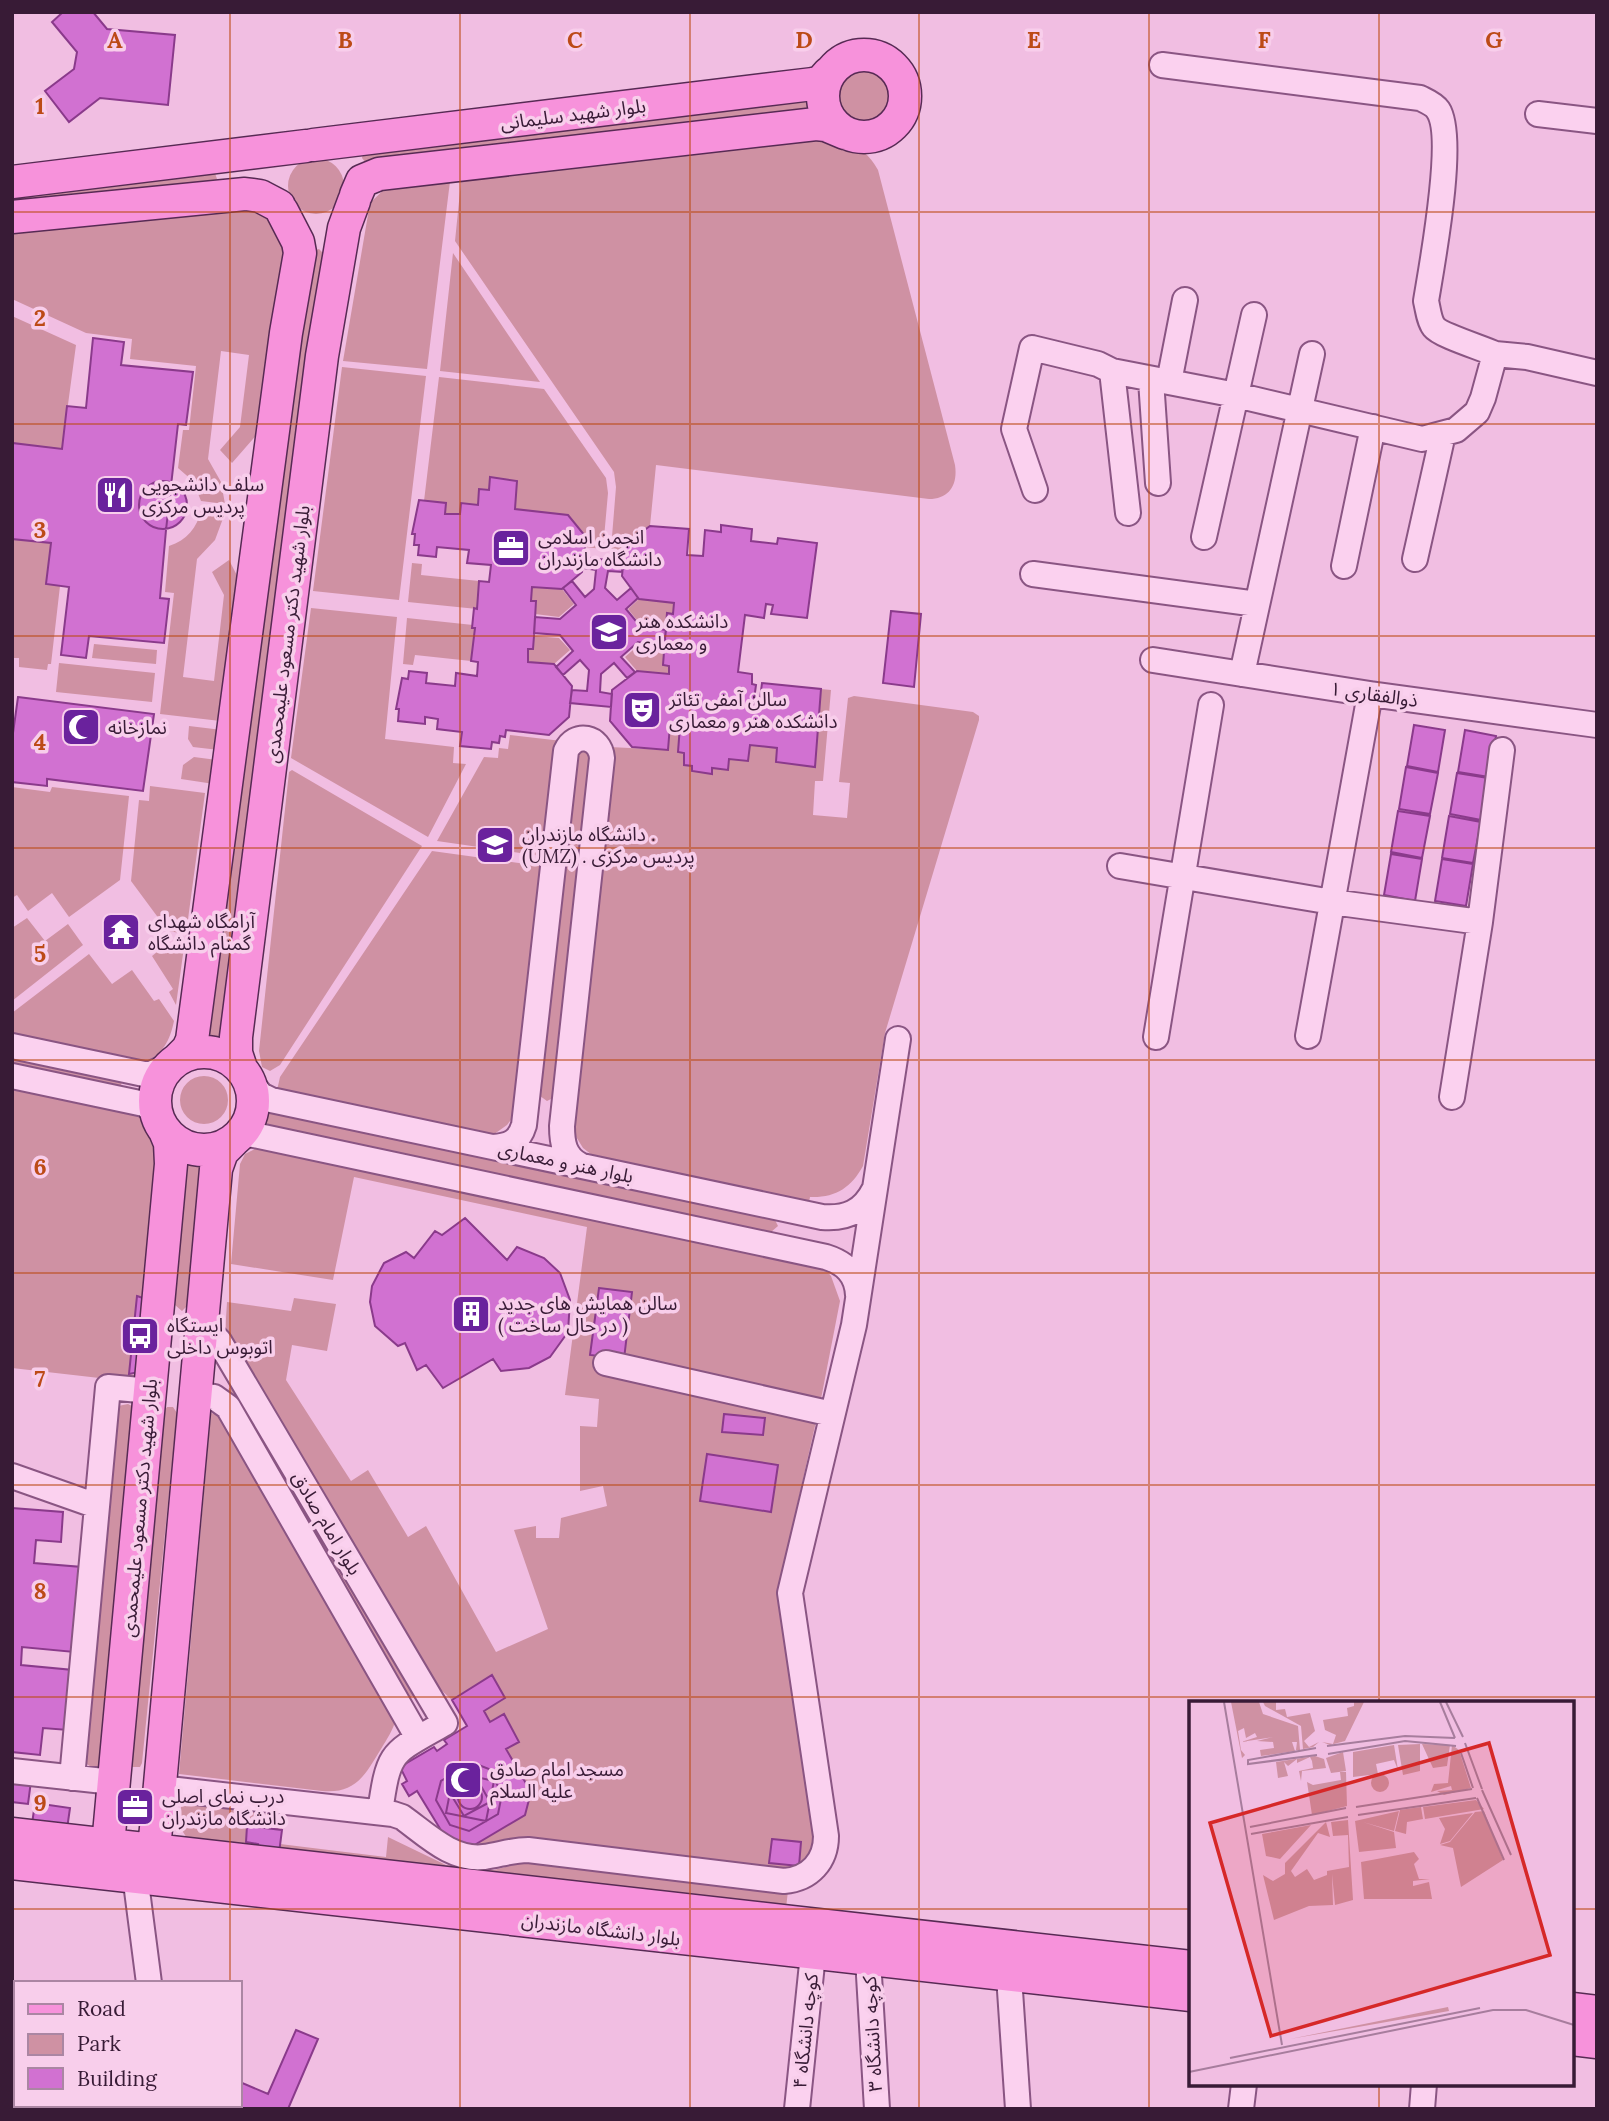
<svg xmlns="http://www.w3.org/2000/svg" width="1609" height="2121" font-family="Lora,'Noto Sans Arabic',serif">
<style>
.green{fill:#cf91a3}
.building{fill:#d171d1;stroke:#8a3a8b;stroke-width:2}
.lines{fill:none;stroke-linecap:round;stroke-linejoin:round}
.minor-casing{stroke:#8a5583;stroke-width:28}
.major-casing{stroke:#572a54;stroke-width:35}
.minor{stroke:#fbd1ef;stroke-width:24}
.major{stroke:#f792db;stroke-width:32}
.grid{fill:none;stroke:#bc4a16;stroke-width:2;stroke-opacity:0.55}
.labels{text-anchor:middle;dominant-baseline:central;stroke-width:7;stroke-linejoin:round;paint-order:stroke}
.street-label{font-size:19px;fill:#381b36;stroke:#f8ceeb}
.poi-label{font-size:19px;fill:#381b36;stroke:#f8ceeb;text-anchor:start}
.inset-road{fill:none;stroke:#a77d9d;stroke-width:2}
.view{fill:#d62828;fill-opacity:0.15;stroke:#d62828;stroke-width:3.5}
.inset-edge{fill:none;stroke:#381b36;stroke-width:3.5}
.grid-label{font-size:23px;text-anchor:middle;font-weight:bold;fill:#bc4a16;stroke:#f8ceeb;stroke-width:7;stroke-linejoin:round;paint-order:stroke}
</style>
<rect width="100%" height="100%" fill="#f1bee2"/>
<path class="green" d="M835 96a29 29 0 1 1 58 0a29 29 0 1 1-58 0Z
M802 99 808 105 806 111 366 163 362 158 363 152Z
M808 135C838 141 861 139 878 170L955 465C958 485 949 499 929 499L656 465 650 526 625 544 624 551 611 549 616 487 614 472 455 241 462 172Z
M288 186a28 28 0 1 1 56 0a28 28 0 1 1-56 0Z
M215 173 217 179 214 183 12 206V192Z
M451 173 427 369 343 361 370 203 397 177Z
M260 204 289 242 267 423 232 463 220 450 240 427 249 355 221 351 208 459 221 482 225 504 201 501 193 481 178 468 183 430H189L196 366 130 359 132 339 86 333 12 299V225Z
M319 249 325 255 222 1032 218 1037 214 1038 208 1032 313 251Z
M453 253 540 382 440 371Z
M12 316 76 345 62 449 12 443Z
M342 367 426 376 399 600 313 591Z
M439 377 544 389 606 478 608 493 603 549 585 547 586 537 568 515 515 509 517 481 490 478 489 490 479 489 478 505 462 503 460 514H445V503L424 501Z
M201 510 225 513 215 540 197 559 183 677 214 681 224 595 212 572 229 560 245 591 229 722 160 714 174 593 165 592 169 546C187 540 197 528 201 510Z
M12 539 51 543 46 584 60 586 51 664H48L47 670 19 667V658H12Z
M412 563 422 564 421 575 479 581 477 609 408 602Z
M532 587 562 589 574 604 559 617 535 614 536 601H531Z
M639 599 674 603 673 614H667L666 627 640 624 628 609Z
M311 608 397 617 385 739 454 747 453 763 466 764 428 837 291 758Z
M407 618 473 625 472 628H475L471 661 415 655 413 665 403 664Z
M534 636 559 638 570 650 554 664 528 662V649H533Z
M94 644 157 650 156 664 92 658Z
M640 644 664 648 663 665 669 666V674L637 671 625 657Z
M59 663 155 673 152 702 56 692Z
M821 689 831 690 823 781H815L813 815 847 818 850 783 839 782 848 698 854 696 973 712 979 716V720L885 1033 863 1166C851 1188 835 1198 810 1197L809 1202 596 1158 583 1148 572 1130 610 747 668 750 670 725 680 726 684 765 692 766V771L711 774 712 768 728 770 729 759 748 761 750 745 777 748 815 766Z
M189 726 222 730 219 750 193 747 188 739Z
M510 735 562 741 548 857 437 841 484 757 498 758 499 748 508 749Z
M584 752 588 754 590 760 553 1098 547 1101 540 1096 576 759 580 753Z
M194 757 217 760 214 784 181 779 183 765Z
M292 770 422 846 280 1065 270 1071 262 1067 259 1051 289 772Z
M150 786 205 793 186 934 168 931 131 881 139 800 149 801Z
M12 787 50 792 52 787 129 796 120 880 69 917 52 893 28 911 17 895 12 898Z
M432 851 547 867 516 1113 507 1125 490 1137 276 1095 280 1077Z
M27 918 45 941 68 924 83 945 12 1001V928Z
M167 944 184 947 176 1005 169 992 173 989 152 956Z
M89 954 112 984 132 970 154 1001 159 999 174 1021C170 1040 163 1055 144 1062L12 1037V1013Z
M12 1054 122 1082 120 1088 12 1068Z
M180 1100a24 24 0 1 1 48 0a24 24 0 1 1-48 0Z
M12 1081 129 1104 160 1131 152 1297 137 1296 129 1374 145 1376 143 1383 12 1368Z
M271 1112 774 1218 778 1226 771 1232 268 1126 263 1118 267 1113Z
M259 1147 824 1268 831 1276 840 1301 820 1404 720 1395 719 1402 817 1417 778 1590 817 1839 816 1850 797 1870 466 1850 525 1815 530 1792 506 1749 518 1741 504 1714 490 1722 484 1711 505 1698 491 1676 452 1700 429 1679 225 1335 227 1302 291 1311 294 1298 336 1304 327 1351 292 1345 286 1380 351 1481 368 1470 408 1537 426 1526 496 1652 548 1629 514 1530 536 1526V1538H559L561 1518 607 1506 603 1486 580 1491V1426L597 1427 599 1399 565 1395 587 1227 354 1177 333 1280 231 1264 240 1164 245 1154Z
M196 1159 201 1162V1167L188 1305 182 1311 175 1305 187 1165 189 1161Z
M233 1386 415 1695 408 1698 227 1395 229 1388Z
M128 1404 134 1407 103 1766 93 1768 85 1763 118 1406Z
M167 1407H173L177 1413 142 1763 140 1767H131L164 1411Z
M211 1413 221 1416 396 1719C393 1730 387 1739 381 1749 365 1775 356 1794 322 1791L179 1774Z
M182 1802 281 1812 283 1816 282 1830 247 1827 246 1841 258 1844 257 1850 190 1843 178 1824Z
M388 1837 446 1865 494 1870 528 1861 788 1891 786 1908 279 1853 280 1844 386 1857Z"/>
<path class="building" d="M63 12H93L107 29 175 35 168 105 100 98 69 122 45 91 74 69 77 52 52 22Z
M93 338 124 342 121 365 193 372 186 425 178 424 166 530 160 598 169 599 164 643 89 636 86 658 61 655 69 587 46 584 51 543 12 539V443L62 449 67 406 86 408Z
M490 477 517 481 515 509 568 515 586 537 582 572 562 589 532 587 531 601H536L534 636 533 649H528V662L554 664 572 686 569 717 549 735 506 730 505 737 500 736 499 743 492 742 491 749 460 746 462 732 437 729 438 719 425 717V724L398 721 399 709H396L402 678 408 679 409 671 427 673 426 683 455 686 456 673 477 676 478 662 471 661 475 628H472L474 608 477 609 479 581 489 582 491 565 467 563 469 550 437 547 436 557 418 555 419 545H414L415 534H412L419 500 446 503 445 514H460L461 503 478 505 479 489 489 490Z
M139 505a24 24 0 1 1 48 0a24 24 0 1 1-48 0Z
M721 525 752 529 751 541 777 544 778 538 817 543 807 618 771 614 773 605 766 604 764 618 745 615 738 672 752 674V684L756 685 753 707H759L762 683 821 689 815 767 776 762 777 748 750 745 748 761 729 759 728 770 712 768V774L692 771V766L684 765V753L678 752 680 726 670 725 668 750 632 747 610 721 612 690 637 671 669 674V666L663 665 667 613 673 614 674 603 639 599 622 576 625 544 650 526 689 529 687 555 703 556 705 530 721 532Z
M584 557 623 562 622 572 608 571 605 588 617 600 631 588 638 598 626 609 640 626 666 630 664 646 638 642 621 657 635 672 627 678 614 663 601 674 600 692 612 694 611 707 570 703 572 690 587 691 589 670 580 660 563 675 556 667 573 651 560 635 534 633 535 617 560 619 576 605 563 588 572 581 585 597 594 589 596 570 583 568Z
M891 611 921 614 914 687 883 683Z
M18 697 154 714 143 791 47 779V786L12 782V740Z
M1414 725 1445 730 1438 772 1407 766Z
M1465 730 1496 736 1489 777 1458 772Z
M1406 767 1438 773 1430 814 1399 809Z
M1457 773 1488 778 1481 820 1450 814Z
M1398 811 1430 816 1422 858 1391 852Z
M1449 816 1481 822 1473 863 1442 858Z
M1391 854 1422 859 1415 901 1384 895Z
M1442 859 1473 864 1466 906 1435 901Z
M120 922 127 933 116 940 109 930Z
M465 1218 507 1260 517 1247 544 1258 560 1273 570 1300 568 1332 550 1357 529 1368 501 1371 493 1359 443 1388 426 1365 417 1370 405 1343 398 1346 375 1326 370 1302 372 1286 384 1263 406 1252 414 1258 435 1231 442 1235Z
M599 1288 632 1292 624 1359 590 1355Z
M137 1296 146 1299 139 1372 129 1374Z
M724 1414 765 1418 763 1435 722 1432Z
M707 1454 778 1465 771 1512 700 1501Z
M12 1508 63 1512 61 1542 36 1540 34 1563 82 1567 74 1652 22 1647 21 1665 73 1670 68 1730 43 1728 40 1755 12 1752Z
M492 1675 505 1698 484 1711 490 1722 504 1714 519 1742 506 1749 531 1792 525 1815 466 1850 450 1845 417 1791 409 1796 402 1784 407 1781 400 1767 434 1747 437 1751 447 1744 444 1740 467 1726 452 1700Z
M471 1762 489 1769 502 1794 498 1814 469 1831 450 1825 436 1800 441 1781Z
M454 1772 494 1781 486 1821 446 1813Z
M476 1777 490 1802 464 1816 450 1793Z
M12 1778 31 1781 28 1804 12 1802Z
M458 1797a12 12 0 1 1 24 0a12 12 0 1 1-24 0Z
M114 1794 157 1799 155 1820 112 1815Z
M35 1803 70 1808 67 1829 32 1824Z
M247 1826 282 1830 279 1853 257 1850 258 1844 246 1842Z
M772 1839 801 1842 799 1866 769 1863Z
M296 2030 318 2039 288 2109H225L227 2105H240V2082L268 2094Z"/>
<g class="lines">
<g class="minor-casing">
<path id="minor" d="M1162 65 1420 98C1426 101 1434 104 1438 110 1456 137 1432 264 1426 301 1428 309 1429 321 1434 327 1440 335 1482 348 1495 354
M1538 114 1597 121
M1151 380 1158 483
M1169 382 1185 300
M1035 490 1014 429 1032 348 1098 364 1112 371
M1128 513 1112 371 1236 395 1422 439 1456 430 1477 412 1483 398 1495 354 1527 357 1597 373
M1204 537 1254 315
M1415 559 1443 434
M1344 566 1373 427
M1033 574 1257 604
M1153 660 1370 694 1597 725
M1242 674 1312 354
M1120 866 1332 902 1480 922
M1308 1036 1370 694
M1156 1037 1211 705
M12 1046 144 1074H151L173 1063
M12 1076 144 1104 150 1108 159 1122
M247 1077 261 1095 271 1100 822 1217C846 1219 863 1212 874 1190
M1452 1097 1480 922 1502 750
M237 1137 246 1134 254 1135 826 1257C845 1263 857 1274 858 1295
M493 1147C509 1146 519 1142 524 1125L566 751C575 731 600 736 602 758L562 1126C562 1142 564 1157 580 1165
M201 1332 213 1335 219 1341 445 1723C391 1754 389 1749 380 1812
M606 1363 832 1414
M195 1395 214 1397 228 1407 418 1738
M12 1476 97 1506
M12 1771 113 1782
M72 1778 108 1387 150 1391
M160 1788 393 1814 402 1817C426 1834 452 1861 484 1857 499 1855 512 1850 528 1850L784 1881C810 1879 826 1861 826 1836L790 1593 854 1325 898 1039
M135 1875 149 1983
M868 1959 877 2109
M1009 1976 1018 2109
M164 2105 165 2109
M797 2109 813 1954
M1241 2109 1244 2084
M1422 2109 1424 2084"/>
</g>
<g class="major-casing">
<path id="major" d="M823 96a41 41 0 1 1 82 0a41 41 0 1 1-82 0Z
M313 145 813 84 821 82 829 73
M12 182 306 146
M356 195 362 181 379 174 816 124 826 125 845 133
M12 217 245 194 260 196 279 206
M155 1101a49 49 0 1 1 98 0a49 49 0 1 1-98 0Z
M177 1060 188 1049 192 1040 286 333 300 253 298 242 282 211
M241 1068 236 1053V1037L322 356 344 228 354 201
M12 1834 1191 1967
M108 1845 171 1164 170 1143 165 1131
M154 1850 216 1169 222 1152 233 1141
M12 1863 1191 1995
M1572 2009 1597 2012
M1572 2039 1597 2042"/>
</g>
<use href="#minor" class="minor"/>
<use href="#major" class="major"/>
</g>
<path class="grid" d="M230 12V1983M460 12V2109M690 12V2109M919 12V2109M1149 12V2109M1379 12V1703M12 212H1597M12 424H1597M12 636H1597M12 848H1597M12 1060H1597M12 1273H1597M12 1485H1597M12 1697H1597M12 1909H1191M1572 1909H1597M1379 2084V2109M230 2105V2109"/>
<defs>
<g id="restaurant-square" transform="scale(2.0125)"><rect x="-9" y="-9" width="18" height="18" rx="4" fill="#6a229d" stroke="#f8ceeb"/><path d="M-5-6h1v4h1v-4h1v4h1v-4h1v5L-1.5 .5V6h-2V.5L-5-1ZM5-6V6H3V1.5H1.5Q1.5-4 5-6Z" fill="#fff"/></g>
<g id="office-square" transform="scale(2.0125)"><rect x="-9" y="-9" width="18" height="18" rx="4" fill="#6a229d" stroke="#f8ceeb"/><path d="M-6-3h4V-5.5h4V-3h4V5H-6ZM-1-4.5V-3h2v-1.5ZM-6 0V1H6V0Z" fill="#fff"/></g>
<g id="university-square" transform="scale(2.0125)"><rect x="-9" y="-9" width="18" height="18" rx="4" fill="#6a229d" stroke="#f8ceeb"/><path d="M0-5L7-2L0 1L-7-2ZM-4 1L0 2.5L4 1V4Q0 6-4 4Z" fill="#fff"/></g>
<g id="theatre-square" transform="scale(2.0125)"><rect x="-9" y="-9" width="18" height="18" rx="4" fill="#6a229d" stroke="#f8ceeb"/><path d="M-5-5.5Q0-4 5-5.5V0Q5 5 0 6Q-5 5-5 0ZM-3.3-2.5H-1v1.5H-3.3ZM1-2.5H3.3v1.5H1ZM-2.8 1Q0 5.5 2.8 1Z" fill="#fff"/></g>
<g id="mosque-square" transform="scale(2.0125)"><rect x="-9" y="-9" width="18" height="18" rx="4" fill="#6a229d" stroke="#f8ceeb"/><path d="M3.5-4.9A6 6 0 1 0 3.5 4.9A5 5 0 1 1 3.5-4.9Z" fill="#fff"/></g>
<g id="temple-square" transform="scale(2.0125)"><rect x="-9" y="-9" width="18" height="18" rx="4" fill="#6a229d" stroke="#f8ceeb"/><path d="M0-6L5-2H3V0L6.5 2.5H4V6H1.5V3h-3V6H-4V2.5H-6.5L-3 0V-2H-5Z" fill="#fff"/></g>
<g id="building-square" transform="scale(2.0125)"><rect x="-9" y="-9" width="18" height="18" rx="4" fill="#6a229d" stroke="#f8ceeb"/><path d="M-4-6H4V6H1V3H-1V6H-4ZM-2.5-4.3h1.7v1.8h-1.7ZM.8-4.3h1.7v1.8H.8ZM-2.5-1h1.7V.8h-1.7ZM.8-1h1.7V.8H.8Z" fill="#fff"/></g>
<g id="bus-square" transform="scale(2.0125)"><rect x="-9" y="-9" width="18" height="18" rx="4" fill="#6a229d" stroke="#f8ceeb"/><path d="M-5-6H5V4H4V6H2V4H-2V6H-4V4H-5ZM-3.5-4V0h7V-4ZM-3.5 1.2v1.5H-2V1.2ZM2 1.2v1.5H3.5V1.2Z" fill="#fff"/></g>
</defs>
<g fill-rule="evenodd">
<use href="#restaurant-square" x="115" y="495"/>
<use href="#office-square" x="511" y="548"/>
<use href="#university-square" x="609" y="632"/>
<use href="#theatre-square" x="642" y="710"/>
<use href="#mosque-square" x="81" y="727"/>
<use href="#university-square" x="495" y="845"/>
<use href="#temple-square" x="121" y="932"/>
<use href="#building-square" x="471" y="1314"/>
<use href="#bus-square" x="140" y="1336"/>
<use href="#mosque-square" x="463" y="1780"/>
<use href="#office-square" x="135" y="1807"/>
</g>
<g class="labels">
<g class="street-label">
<text transform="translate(573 114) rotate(-7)">بلوار شهید سلیمانی</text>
<text transform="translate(287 634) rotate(-83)">بلوار شهید دکتر مسعود علیمحمدی</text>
<text transform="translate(1374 694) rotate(8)">ذوالفقاری ۱</text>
<text transform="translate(566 1162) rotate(12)">بلوار هنر و معماری</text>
<text transform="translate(139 1508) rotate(-85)">بلوار شهید دکتر مسعود علیمحمدی</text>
<text transform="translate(327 1523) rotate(59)">بلوار امام صادق</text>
<text transform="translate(601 1929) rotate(7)">بلوار دانشگاه مازندران</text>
<text transform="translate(805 2031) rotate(-84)">کوچه دانشگاه ۴</text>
<text transform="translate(872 2034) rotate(-93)">کوچه دانشگاه ۳</text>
</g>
<g class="poi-label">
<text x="142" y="484">سلف دانشجویی<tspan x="142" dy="22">پردیس مرکزی</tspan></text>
<text x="538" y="537">انجمن اسلامی<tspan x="538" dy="22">دانشگاه مازندران</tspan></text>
<text x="636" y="621">دانشکده هنر<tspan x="636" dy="22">و معماری</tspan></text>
<text x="669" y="699">سالن آمفی تئاتر<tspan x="669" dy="22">دانشکده هنر و معماری</tspan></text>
<text x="108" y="727">نمازخانه</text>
<text x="522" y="834">دانشگاه مازندران .<tspan x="522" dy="22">(UMZ) . پردیس مرکزی</tspan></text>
<text x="148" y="921">آرامگاه شهدای<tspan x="148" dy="22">گمنام دانشگاه</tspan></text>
<text x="498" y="1303">سالن همایش های جدید<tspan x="498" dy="22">( در حال ساخت )</tspan></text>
<text x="167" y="1325">ایستگاه<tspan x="167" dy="22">اتوبوس داخلی</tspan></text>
<text x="490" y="1769">مسجد امام صادق<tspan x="490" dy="22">علیه السلام</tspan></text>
<text x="162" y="1796">درب نمای اصلی<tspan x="162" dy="22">دانشگاه مازندران</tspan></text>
</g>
</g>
<g transform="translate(1189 1701)">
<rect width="385" height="385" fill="#f1bee2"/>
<path d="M42 1H70L74 13 109 25 111 49H107L108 41H103L106 50 72 55 71 49 85 47 84 41 68 40 84 36 52 41 68 36 66 32 57 37 55 27 49 30 52 49 56 54 53 57ZM74 1H87V9L96 8 98 16 121 12 126 30 115 40 120 46 130 41 124 46 114 48 112 25 76 5ZM165 1H175L156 40 141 44 133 41 144 43 147 34 136 29 134 19 159 15 158 7 165 5ZM231 43V70L214 74 209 44ZM233 43 261 44 258 65 244 67ZM205 44 209 69 205 59 187 63 189 73 164 76V51ZM263 44 270 49 282 87 255 94 248 90 263 89 262 85 242 91 245 83 259 82ZM154 51 157 70 142 72 137 57ZM126 55 135 58 137 67 113 70 112 80 110 70 124 67 123 60 121 56 108 62V58L99 65 95 61 99 75 89 77 87 61ZM151 71H157L158 105 123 114 118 81 124 84 152 79ZM182 82a9 9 0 1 1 18 0a9 9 0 1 1-18 0ZM287 99 295 108 236 118 234 106ZM232 106 234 118 218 121 217 133 206 130 211 109ZM210 110 205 130 174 121 205 131 207 147 170 151 166 120ZM295 110 314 159 272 186 264 147 251 144 261 141 286 111ZM284 112 261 140 251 143 256 128 250 117ZM159 119 164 199 146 204 143 173 144 204 120 205 85 219 74 174 84 180 96 173V162L137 121 141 136 129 132 102 170 106 176 118 168 125 179 138 174V170L160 166 159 134 144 135 142 121ZM122 124 91 158 77 155 73 133ZM225 151 230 158 225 163 230 178H241L224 180V185L240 181 243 198H175L172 161ZM259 306 260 310 101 338Z" fill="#cf91a3"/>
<path class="inset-road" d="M35 1 93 344M251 1 266 37M257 1 274 36M276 42 293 88M138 45 216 35 266 37M127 47 59 59V63L128 54M272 52 284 87M139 53 216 40 267 45M293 89 322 154M288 97 315 159M167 106 283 88M169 114 287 97M61 126 157 107M62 133 159 116M41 357 291 307M0 371 304 309H337L385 324"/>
<path class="view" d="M300 42 361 254 82 335 21 122Z"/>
<rect width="385" height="385" class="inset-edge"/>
</g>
<g class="grid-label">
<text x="115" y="48">A</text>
<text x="345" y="48">B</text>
<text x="575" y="48">C</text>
<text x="804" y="48">D</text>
<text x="1034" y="48">E</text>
<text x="1264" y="48">F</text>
<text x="1494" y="48">G</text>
<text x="40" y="114">1</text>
<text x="40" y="326">2</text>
<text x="40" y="538">3</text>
<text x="40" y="750">4</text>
<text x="40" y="962">5</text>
<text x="40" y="1175">6</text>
<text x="40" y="1387">7</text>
<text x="40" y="1599">8</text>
<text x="40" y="1811">9</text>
</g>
<rect width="1609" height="2121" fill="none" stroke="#381b36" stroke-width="28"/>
<rect x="14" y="1981" width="228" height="126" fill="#f8ceeb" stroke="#ab86a3" stroke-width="2"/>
<rect x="28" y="2004" width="35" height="10" fill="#f792db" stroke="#ab86a3" stroke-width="2"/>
<text x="77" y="2016" font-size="21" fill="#381b36">Road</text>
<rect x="28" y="2034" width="35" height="21" fill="#cf91a3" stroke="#ab86a3" stroke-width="2"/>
<text x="77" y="2051" font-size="21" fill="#381b36">Park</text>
<rect x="28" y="2068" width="35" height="21" fill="#d171d1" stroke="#ab86a3" stroke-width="2"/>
<text x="77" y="2086" font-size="21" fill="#381b36">Building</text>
</svg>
